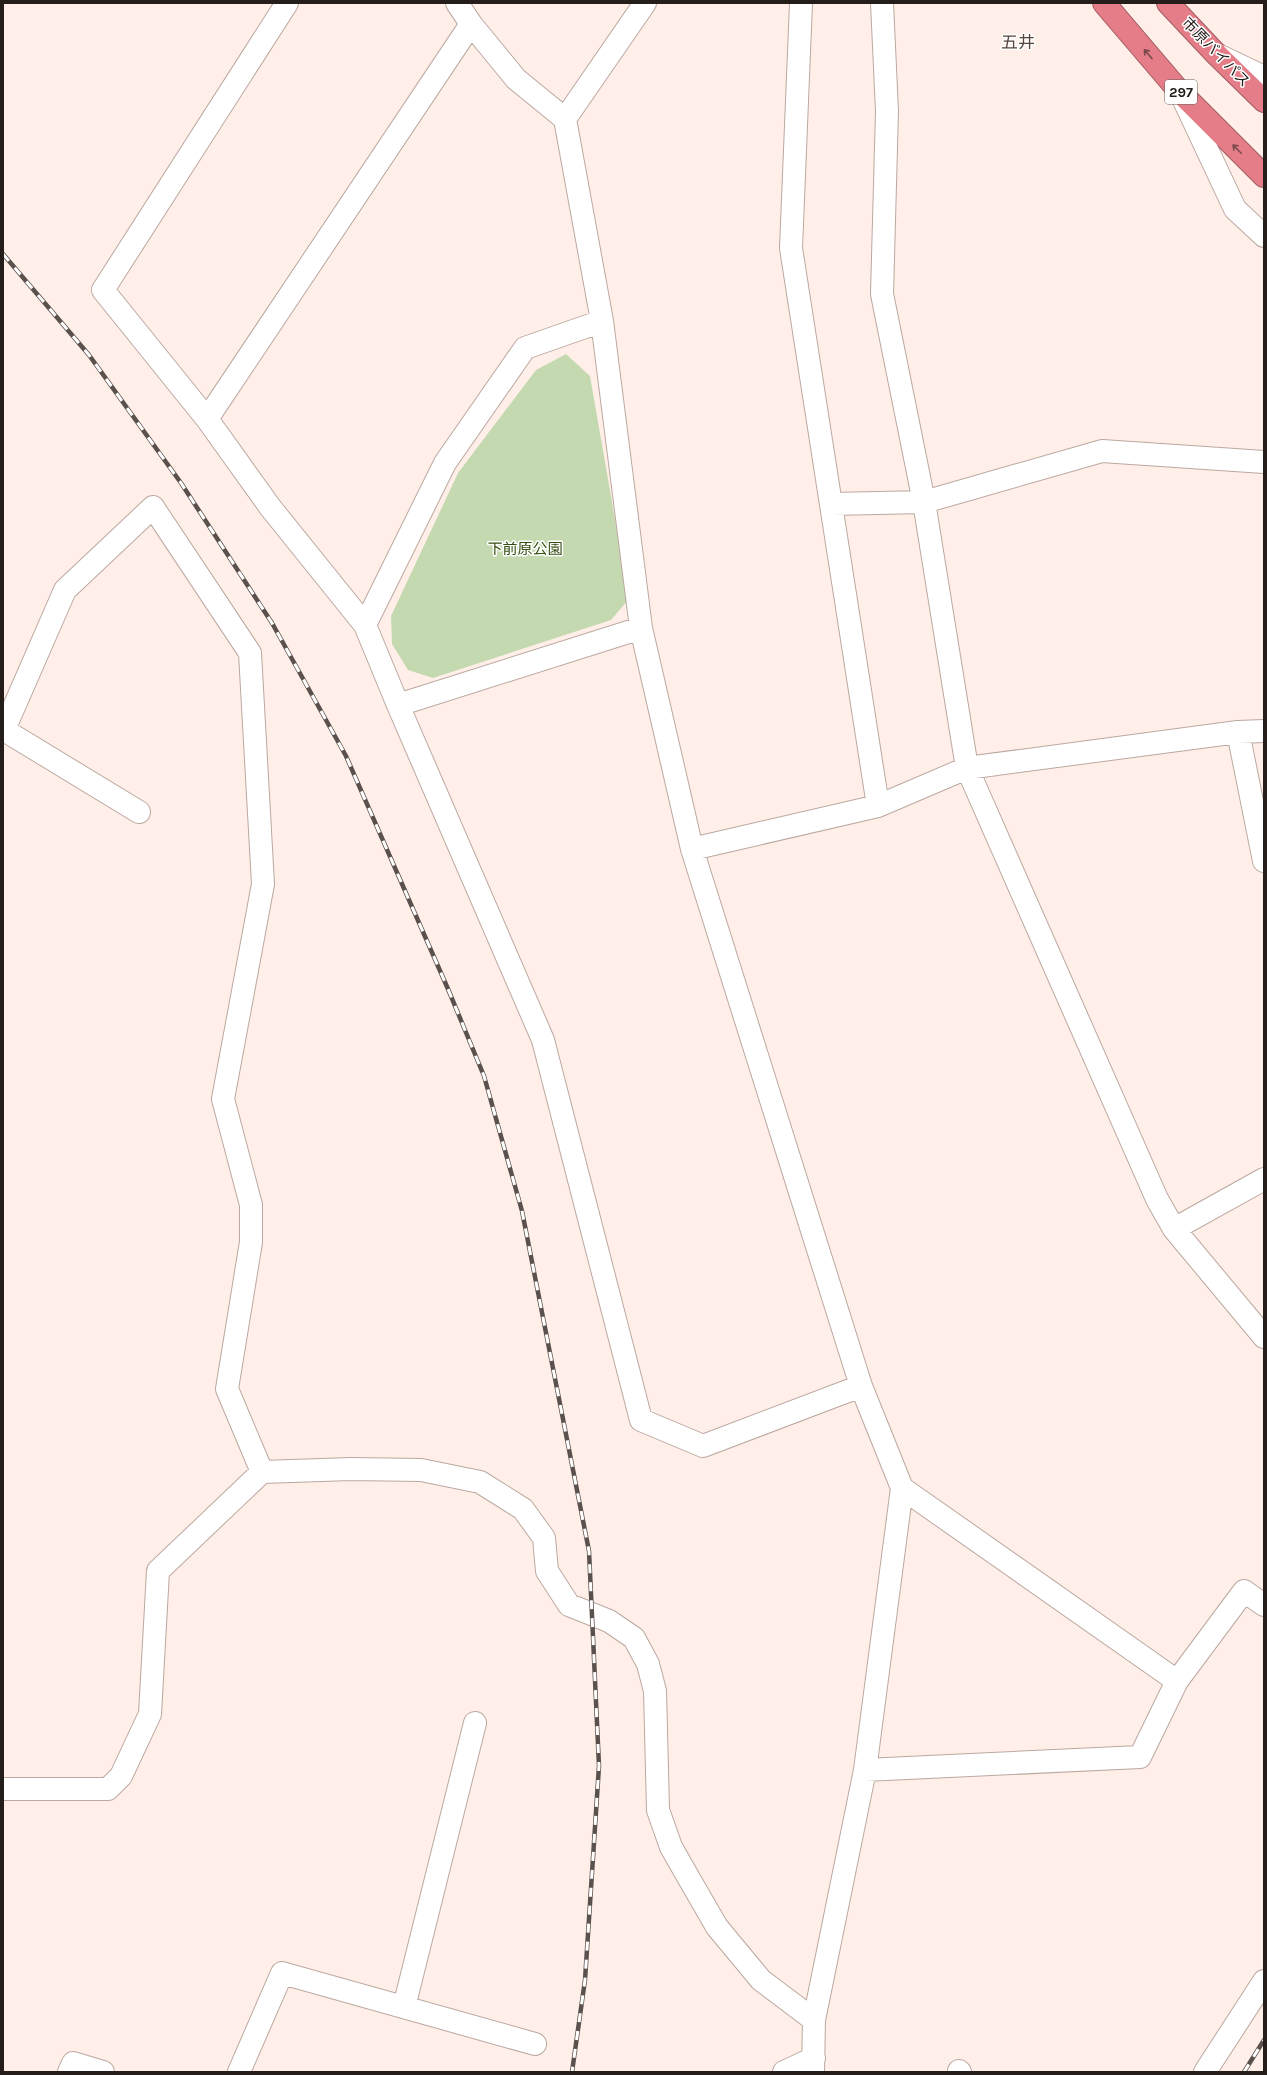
<svg xmlns="http://www.w3.org/2000/svg" width="1267" height="2075" font-family="Karla,'Noto Sans JP',sans-serif">
<style>
.green{fill:#c5d9b1}
.lines{fill:none;stroke-linecap:round;stroke-linejoin:round}
.minor-casing{stroke:#bba8a0;stroke-width:24}
.highway-casing{stroke:#a15b62;stroke-width:24}
.minor{stroke:#fff;stroke-width:22}
.highway{stroke:#e47d88;stroke-width:22}
.rail-casing{stroke:#5a514d;stroke-width:4.5}
.rail{stroke:#fff;stroke-width:3;stroke-dasharray:9;stroke-linecap:butt}
.oneway{stroke:#7a484c}
.labels{text-anchor:middle;dominant-baseline:central;stroke-width:3;stroke-linejoin:round;paint-order:stroke}
.shield{fill:#fff;stroke:#66615f;stroke-width:1}
.shield-label{font-size:14px;font-weight:bold;fill:#241d1a}
.street-label{font-size:15px;fill:#241d1a;stroke:#fff}
.park-label{font-size:15px;fill:#354d0f;stroke:#fff}
.quarter-label{font-size:17px;fill:#55453f;stroke:#fff}
</style>
<rect width="100%" height="100%" fill="#ffefe8"/>
<path class="green" d="M566 354 590 376 629 599 611 620 433 678 408 670 392 644 391 616 458 473 536 370Z"/>
<g class="lines">
<g class="minor-casing">
<path id="minor" d="M287 3 103 290 207 419 270 507 365 625 398 705 543 1040 641 1420 703 1446 861 1386
M457 3 471 24 516 79 565 119 602 321 641 628 692 849 861 1386 902 1488 1177 1681 1140 1757 865 1770
M882 3 887 111 882 294 924 502 967 768 1157 1199 1174 1229 1264 1337
M1220 56 1264 77
M1181 94 1235 209 1264 236
M565 119 645 3
M207 419 471 24
M832 504 924 502 1102 451 1264 462
M365 625 445 463 525 348 602 321
M398 705 641 628
M4 730 139 812
M3 732 65 590 153 507 250 653 263 884 223 1099 251 1205V1242L227 1389 262 1472
M1238 732 1264 861
M878 806 967 768 1238 732 1264 731
M692 849 878 806 791 248 801 3
M1174 1229 1264 1179
M1177 1681 1244 1591 1264 1605
M3 1789H108L121 1776 150 1714 158 1571 262 1472 351 1469 421 1470 480 1482 523 1509 544 1538 547 1571 569 1605 609 1621 634 1638 648 1664 655 1691 658 1810 671 1847 691 1882 717 1927 761 1980 814 2020
M404 2007 475 1723
M959 2071 960 2072
M69 2072 73 2063 103 2072
M239 2072 282 1973 535 2044
M784 2072 814 2058
M813 2072 814 2020 865 1770 902 1488
M1205 2072 1264 1981"/>
</g>
<g class="highway-casing">
<path id="highway" d="M1104 3 1179 91 1264 176
M1168 3 1217 55 1264 101"/>
</g>
<use href="#minor" class="minor"/>
<use href="#highway" class="highway"/>
<g class="rail-casing">
<path id="rail" d="M3 254 89 355 181 483 272 623 346 756 448 989 484 1076 522 1211 589 1551 599 1766 585 1980 572 2072
M1244 2072 1264 2040"/>
</g>
<use href="#rail" class="rail"/>
</g>
<defs><path id="oneway-shaft" d="M-6 0H5M1.5-3L5.5 0L1.5 3" fill="none" stroke-width="1.6" stroke-linecap="round" stroke-linejoin="round"/></defs>
<g class="oneway">
<use href="#oneway-shaft" transform="translate(1148 54) rotate(-131)"/>
<use href="#oneway-shaft" transform="translate(1237 149) rotate(-135)"/>
</g>
<g class="labels">
<rect class="shield" x="1165" y="80" width="32" height="24" rx="3"/>
<g class="shield-label">
<text x="1181" y="92">297</text>
</g>
<g class="street-label">
<text transform="translate(1216 52) rotate(46)">市原バイパス</text>
</g>
<g class="park-label">
<text x="525" y="549">下前原公園</text>
</g>
<g class="quarter-label">
<text x="1018" y="42">五井</text>
</g>
</g>
<rect width="1267" height="2075" fill="none" stroke="#241d1a" stroke-width="8"/>
</svg>
